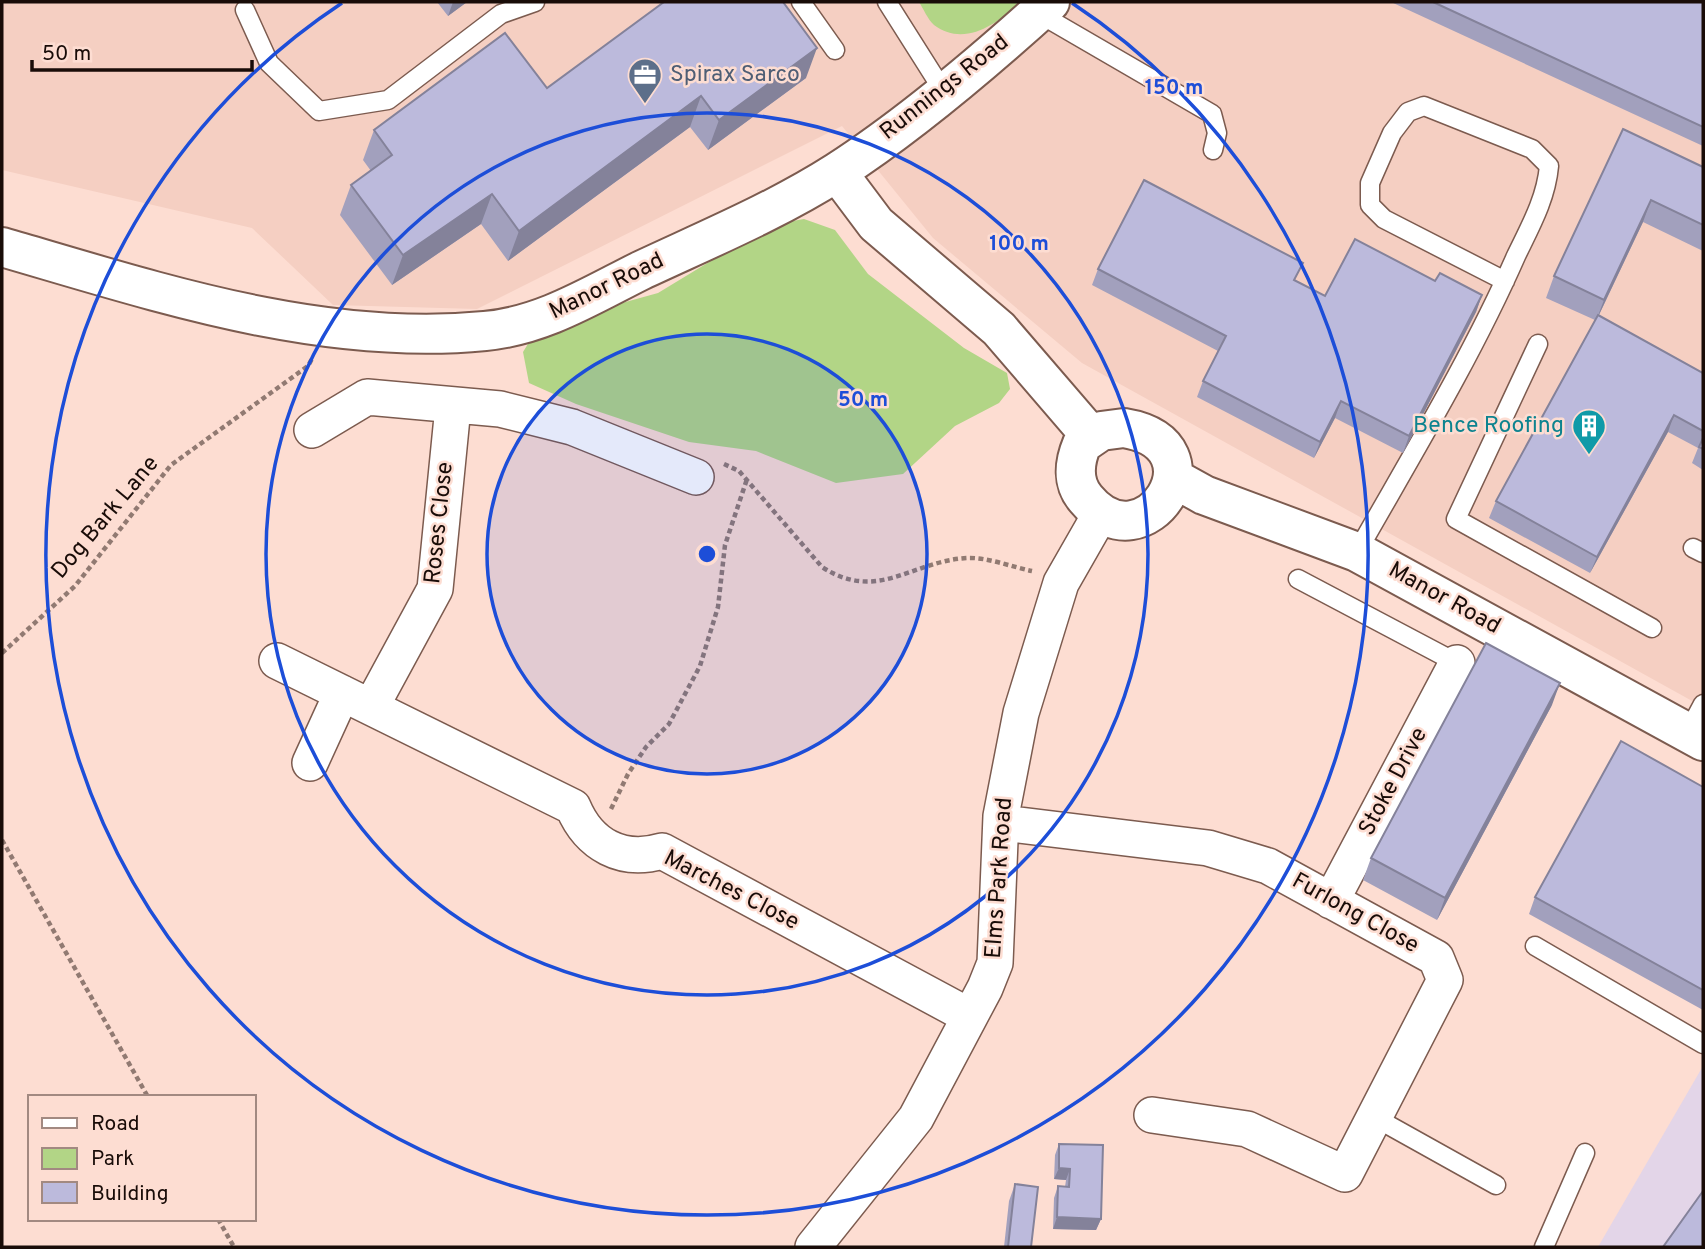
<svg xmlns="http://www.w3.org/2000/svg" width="1705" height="1249" font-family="Overpass,sans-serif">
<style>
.commercial{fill:#e3d5e8}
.built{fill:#f5cfc2}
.green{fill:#b2d586}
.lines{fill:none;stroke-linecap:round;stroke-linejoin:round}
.service-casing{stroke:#7c5b4f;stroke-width:21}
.minor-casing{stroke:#7c5b4f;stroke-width:38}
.tertiary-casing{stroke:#7c5b4f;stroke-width:42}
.path{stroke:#917a72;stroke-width:4.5;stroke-dasharray:5 3.5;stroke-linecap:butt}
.service{stroke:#fff;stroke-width:18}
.minor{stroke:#fff;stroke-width:35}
.tertiary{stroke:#fff;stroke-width:38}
.wall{fill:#a2a0bd}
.shaded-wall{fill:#84829a}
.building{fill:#bcbadc;stroke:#84829a;stroke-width:2}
.ring{fill:none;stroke:#1d4ed8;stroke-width:3.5}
.labels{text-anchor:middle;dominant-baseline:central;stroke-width:5;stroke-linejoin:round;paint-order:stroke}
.service-label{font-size:23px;fill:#4e5e75;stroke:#fdddd2;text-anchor:start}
.street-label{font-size:23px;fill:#190c08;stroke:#fdddd2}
.culture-label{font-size:23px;fill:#0d838f;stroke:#fdddd2;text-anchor:end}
.centre{fill:#1d4ed8;stroke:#fdddd2;stroke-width:3.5}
.ring-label{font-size:21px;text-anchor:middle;font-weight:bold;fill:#1d4ed8;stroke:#fdddd2;stroke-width:5;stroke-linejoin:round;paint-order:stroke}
</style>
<rect width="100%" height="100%" fill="#fdddd2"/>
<path class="commercial" d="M1703 1066V1247H1598Z"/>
<path class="built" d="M2 2H1703V707L1082 363 933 238 842 126 477 309 333 305 252 228 2 170Z"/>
<path class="green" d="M919 2H1021C998 23 965 48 934 25 928 20 923 8 919 2Z
M804 219 835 230 868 274 964 348 1007 373 1010 389 999 403 955 426 903 474 836 483 756 451 689 442 576 404 529 383 523 352 539 326 658 293 770 225Z"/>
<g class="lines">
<g class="service-casing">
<path id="service" d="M801 2 835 50
M887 2 944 92
M245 10 269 63 319 111 388 100 501 14 535 2
M1038 13 1212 114 1217 133 1213 150
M1538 344 1456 519 1652 628
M1693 548 1703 553
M1357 552C1412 455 1471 358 1516 256 1530 227 1546 199 1549 166L1532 149 1424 106 1408 112 1392 133 1370 183V205L1384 219 1505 281
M1298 579 1457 663
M1688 732 1703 704
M1535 946 1703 1044
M1374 1117 1496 1185
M1544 1247 1585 1153"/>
</g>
<g class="minor-casing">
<path id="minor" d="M312 430 367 397 500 409 572 427 696 477
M277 661 573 807C589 845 622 863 662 851L969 1016
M371 707 435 589 453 407
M310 763 342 693
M1002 823 1208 848 1268 866 1436 958 1445 980 1345 1174 1247 1129 1152 1115
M1331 901 1457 663
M813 1247 916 1118 985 988 995 963 1001 816 1021 713 1061 583 1101 513"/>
</g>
<g class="tertiary-casing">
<path id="tertiary" d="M837 172 876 224 999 329 1091 436
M2 247C157 292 320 347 485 331 542 326 590 296 640 271 706 240 776 211 837 172 910 125 986 60 1050 2
M1124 428C1227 445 1144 570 1086 499 1072 483 1074 463 1082 444L1101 431Z
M1175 479 1204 495 1357 552 1703 741"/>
</g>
<path class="path" d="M724 464 739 471 822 567C878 603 911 561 967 558 987 557 1012 567 1032 571
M2 653 75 586 171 465 308 366 313 357
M611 809 628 774 646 747 669 724 700 666 718 607 725 545 747 479
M2 840 148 1097
M218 1219 234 1247"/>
<use href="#service" class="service"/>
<use href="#minor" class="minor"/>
<use href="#tertiary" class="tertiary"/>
</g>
<path class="wall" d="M437 2H467L448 16Z
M1391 2H1703V146Z
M806 78 708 150 690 127 508 261 481 224 392 285 340 215 351 185 371 171 363 160 374 130 547 88Z
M1623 129 1703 167V251L1643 222 1599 315 1703 373V470L1692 463 1698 448 1668 432 1590 573 1489 518 1496 501 1595 320 1546 298 1554 276Z
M1098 269 1296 281 1325 296 1435 281 1482 295 1476 312 1403 453 1335 418 1314 458 1197 397 1203 381 1218 351 1092 285Z
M1552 705 1437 920 1363 880 1371 858Z
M1703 787V1010L1529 914 1535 897Z
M1059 1144 1101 1219 1096 1230 1053 1229 1054 1198 1058 1186 1065 1187 1066 1180 1054 1179 1055 1155Z
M1015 1184 1031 1247H1004L1009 1201Z"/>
<path class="shaded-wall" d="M453 2H467L448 16Z
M817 48 806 78 708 150 719 120Z
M701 96 690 127 508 261 519 231Z
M492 194 481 224 392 285 403 255Z
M1651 200 1643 222 1596 321 1604 300Z
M1482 295 1476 312 1403 453 1409 436Z
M1341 401 1335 418 1314 458 1320 442Z
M1674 415 1668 432 1590 573 1597 557Z
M1560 683 1552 705 1437 920 1445 898Z
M1059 1168 1070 1169 1066 1180 1054 1179Z
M1057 1217 1101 1219 1096 1230 1053 1229Z"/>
<path class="building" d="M664 2H783L817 48 719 120 701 96 519 231 492 194 403 255 351 185 392 155 374 130 505 33 547 88Z
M1433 2H1703V127Z
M1623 129 1703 167V225L1651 200 1604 300 1554 276Z
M1144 180 1303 263 1294 280 1325 296 1355 239 1435 281 1440 273 1482 295 1409 436 1341 401 1320 442 1203 381 1226 336 1098 269Z
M1598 315 1703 373V431L1674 415 1597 557 1496 501Z
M1703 438V449L1699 447Z
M1486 643 1560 683 1445 898 1371 858Z
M1621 741 1703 787V990L1535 897Z
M1059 1144 1103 1145 1101 1219 1057 1217 1058 1186 1069 1187 1070 1169 1059 1168Z
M1015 1184 1038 1187 1031 1247H1008Z
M1703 1191V1247H1663Z"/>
<circle cx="707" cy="554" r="220" fill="#1d4ed8" fill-opacity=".12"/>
<g class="ring">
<circle cx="707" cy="554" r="220"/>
<circle cx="707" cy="554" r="441"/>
<path d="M1072 3A661 661 0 1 1 342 3"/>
</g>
<defs>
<g id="office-pin" transform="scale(1.75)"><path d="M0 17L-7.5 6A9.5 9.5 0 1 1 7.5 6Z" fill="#5c6f8a" stroke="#fdddd2"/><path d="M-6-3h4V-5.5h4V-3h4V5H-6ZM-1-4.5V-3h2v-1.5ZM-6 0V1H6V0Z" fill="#fff"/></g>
<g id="building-pin" transform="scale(1.75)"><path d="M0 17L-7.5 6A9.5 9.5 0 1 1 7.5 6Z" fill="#0f9aa8" stroke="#fdddd2"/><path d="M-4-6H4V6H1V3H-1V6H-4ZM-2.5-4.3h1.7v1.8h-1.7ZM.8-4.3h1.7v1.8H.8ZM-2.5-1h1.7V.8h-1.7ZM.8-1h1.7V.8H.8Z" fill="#fff"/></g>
</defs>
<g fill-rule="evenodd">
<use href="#office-pin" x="645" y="75"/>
<use href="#building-pin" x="1589" y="426"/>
</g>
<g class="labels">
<g class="service-label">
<text x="670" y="75">Spirax Sarco</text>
</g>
<g class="street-label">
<text transform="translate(945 88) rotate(-38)">Runnings Road</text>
<text transform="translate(607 287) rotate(-26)">Manor Road</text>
<text transform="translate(106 518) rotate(-50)">Dog Bark Lane</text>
<text transform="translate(440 523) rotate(-84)">Roses Close</text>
<text transform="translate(1444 599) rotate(29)">Manor Road</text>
<text transform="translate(1394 782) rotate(-62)">Stoke Drive</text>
<text transform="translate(1000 878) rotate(-86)">Elms Park Road</text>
<text transform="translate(731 891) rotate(27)">Marches Close</text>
<text transform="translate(1355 914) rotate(29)">Furlong Close</text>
</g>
<g class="culture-label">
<text x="1564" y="426">Bence Roofing</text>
</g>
</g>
<circle cx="707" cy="554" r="10" class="centre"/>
<g class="ring-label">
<text x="1174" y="94">150 m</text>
<text x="1019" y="250">100 m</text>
<text x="863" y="406">50 m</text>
</g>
<rect width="1705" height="1249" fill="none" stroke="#190c08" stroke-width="7"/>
<rect x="28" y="1095" width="228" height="126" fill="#fdddd2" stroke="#a28981" stroke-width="2"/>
<rect x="42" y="1118" width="35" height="10" fill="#ffffff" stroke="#a28981" stroke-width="2"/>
<text x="91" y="1130" font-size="21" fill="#190c08">Road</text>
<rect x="42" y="1148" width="35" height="21" fill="#b2d586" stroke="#a28981" stroke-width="2"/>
<text x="91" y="1165" font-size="21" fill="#190c08">Park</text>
<rect x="42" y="1182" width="35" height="21" fill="#bcbadc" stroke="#a28981" stroke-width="2"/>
<text x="91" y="1200" font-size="21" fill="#190c08">Building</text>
<path d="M32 60v10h220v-10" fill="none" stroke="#190c08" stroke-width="3.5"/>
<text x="42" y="60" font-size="21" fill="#190c08" stroke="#fdddd2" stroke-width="5" paint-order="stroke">50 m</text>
</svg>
